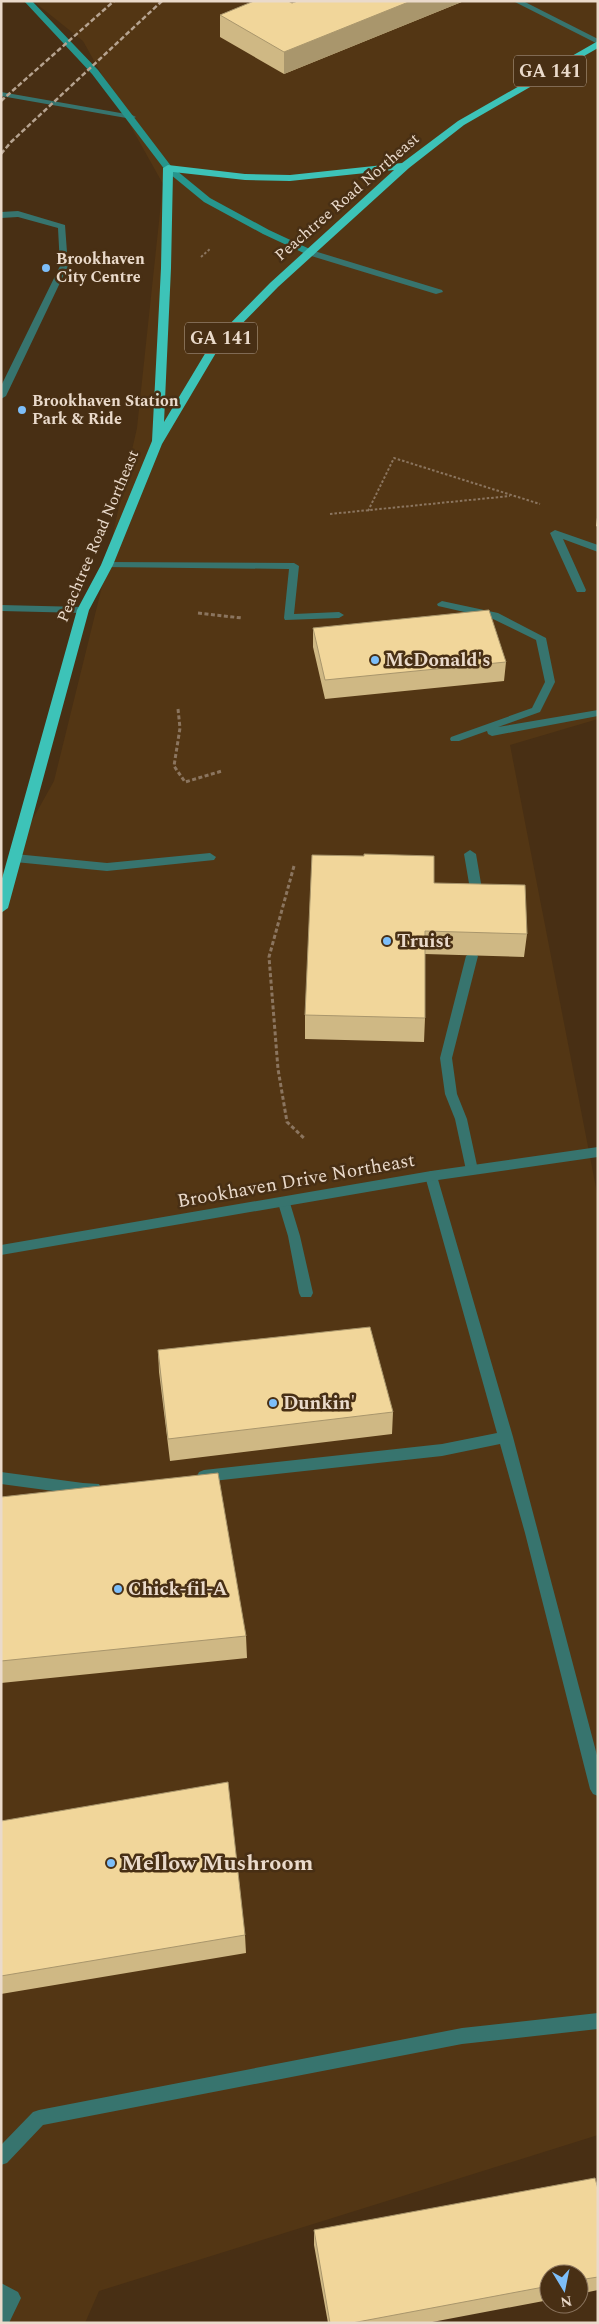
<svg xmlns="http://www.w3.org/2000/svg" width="599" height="2324" font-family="Spectral,serif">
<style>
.built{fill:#533614}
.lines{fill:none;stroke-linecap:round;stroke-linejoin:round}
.path-far1{stroke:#8b755f;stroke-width:2;stroke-dasharray:2.5 2;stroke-linecap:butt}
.path{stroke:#8b755f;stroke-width:3;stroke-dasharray:4 2.5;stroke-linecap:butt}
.lane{fill:#37746e;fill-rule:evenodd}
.street{fill:#37746e;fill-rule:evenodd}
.secondary{fill:#26968d;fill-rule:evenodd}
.highway{fill:#3dc3b8;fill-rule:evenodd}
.rail{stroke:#b6a390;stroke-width:2.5;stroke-dasharray:5 2.5;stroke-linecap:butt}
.wall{fill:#cfb884}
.shaded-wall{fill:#a9966c}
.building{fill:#f1d69a;stroke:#a9966c}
.poi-dot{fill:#7dbef9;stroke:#482f14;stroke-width:2}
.labels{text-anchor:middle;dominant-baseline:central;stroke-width:5;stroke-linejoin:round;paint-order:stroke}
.far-street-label{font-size:16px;fill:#eadacb;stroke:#482f14}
.far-poi-label{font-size:16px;font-weight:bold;fill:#eadacb;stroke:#482f14;text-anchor:start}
.shield{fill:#482f14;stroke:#b9a794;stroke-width:1}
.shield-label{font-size:18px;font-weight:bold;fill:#eadacb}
.poi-label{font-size:19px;font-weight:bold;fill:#eadacb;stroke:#482f14;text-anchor:start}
.street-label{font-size:19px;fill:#eadacb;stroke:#482f14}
.near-poi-label{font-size:22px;font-weight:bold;fill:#eadacb;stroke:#482f14;text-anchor:start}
</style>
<rect width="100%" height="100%" fill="#482f14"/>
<path class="built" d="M33 1H598V719L510 745 598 1198V2135L99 2291 85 2323H1V876L54 781 107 566 115 524 137 428 163 184 83 41Z"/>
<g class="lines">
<path class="path-far1" d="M201 257 210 249
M368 511 394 458 540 504
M330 514 510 496"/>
<path class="path" d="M198 613 242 618
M178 709 180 728 174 766 185 782 222 771
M294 866 269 957 278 1069 287 1122 305 1139"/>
<path class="lane" d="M513 1H523L598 39V44Z
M1 92 132 115 136 117 132 119 1 96Z
M18 211 65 225 68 266 6 396 1 399V386L60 266 58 228 18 217 1 218V212Z
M311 250 442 290 443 292 436 294 308 255 307 253Z
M555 530 598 545V552L563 539 586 590 585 592H577L576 590 550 533Z
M107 562 294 563 299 566 294 614 339 612 344 615 339 618 285 620 284 618 289 569 103 567V563Z
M442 601 498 613 546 638 555 682 540 712 498 727 598 710V716L492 736 488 734 487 731 459 741H451L450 739 451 737 532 708 545 682 536 640 491 618 438 606 437 604Z
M1 605 83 607 88 610 83 613 1 611Z
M470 850 476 854 484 901 478 905 472 901 464 854Z
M210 853 216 857 214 860 107 871 15 862 9 858 15 854 107 863Z
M472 952 478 956 452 1058 457 1094 467 1119 478 1170 476 1173H468L466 1170 455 1119 445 1094 440 1058 466 956Z
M431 1171 435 1173 437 1176 513 1437 598 1759V1796L593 1794 590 1789 525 1533 500 1444 442 1456 204 1482 199 1480 197 1476 199 1472 204 1470 442 1444 497 1433 425 1176 427 1173Z
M284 1198 288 1200 290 1203 300 1236 313 1293 311 1297H301L299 1293 288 1236 278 1203 280 1200Z
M1 1472 83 1483 99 1484 101 1488 99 1492 83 1495 1 1484Z
M598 2013V2029L462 2044 43 2125 7 2163 1 2165V2145L33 2112 39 2110 462 2028Z
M1 2283 18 2292 21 2298 9 2323H1Z"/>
<path class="street" d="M598 1147V1157L431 1181 1 1255V1245L431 1171Z"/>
<path class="secondary" d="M24 1H32L98 70 171 166 210 198 269 230 314 251V255H308L263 234 204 202 165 170 92 74Z"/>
<path class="highway" d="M598 41V48L464 125 409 168 278 287 220 346 162 444 113 565 89 610 8 908 1 913V882L77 610 101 565 152 441 161 268 163 168 168 165 245 174 290 175 402 163 458 121ZM394 170 270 283 212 342 164 422 171 268 173 172 245 180 290 181Z"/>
<path class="rail" d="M1 101 114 1
M1 154 11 142 162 1"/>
</g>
<path class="wall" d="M298 1H464L284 74 220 37V15L292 3Z
M598 509V527L596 526Z
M313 628 506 662 504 681 325 699 313 647Z
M434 883 527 934 524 957 425 954V1018L424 1042 305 1039V1015Z
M158 1350 393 1412 392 1434 170 1461 159 1372Z
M1 1497 246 1636 247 1658 1 1683Z
M1 1821 245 1935 246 1953 1 1994Z
M598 2189V2290L579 2294V2274H549V2300L427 2323H328L314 2245V2230Z"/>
<path class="shaded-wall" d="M411 1H464L284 74V52Z"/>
<path class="building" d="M254 1H288L292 3 298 1H411L284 52 220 15Z
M489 610 506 662 325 680 313 628Z
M364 854 434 856V883L525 885 527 934 425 931V1018L305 1015 312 855 364 856Z
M370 1327 393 1412 168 1439 158 1350Z
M218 1473 246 1636 1 1661V1497Z
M228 1782 245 1935 1 1976V1821Z
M595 2178 598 2189V2277L579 2280V2274H549V2286L352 2323H330L314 2230Z"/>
<g class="poi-dot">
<circle cx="46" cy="268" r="5"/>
<circle cx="22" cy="410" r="5"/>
<circle cx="375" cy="660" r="5"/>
<circle cx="387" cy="941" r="5"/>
<circle cx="273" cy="1403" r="5"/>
<circle cx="118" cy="1589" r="5"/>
<circle cx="111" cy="1863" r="5"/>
</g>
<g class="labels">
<g class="far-street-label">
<text transform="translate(347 197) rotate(-41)">Peachtree Road Northeast</text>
<text transform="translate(98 536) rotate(-67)">Peachtree Road Northeast</text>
</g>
<g class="far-poi-label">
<text x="56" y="259">Brookhaven<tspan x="56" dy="18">City Centre</tspan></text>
<text x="32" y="401">Brookhaven Station<tspan x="32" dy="18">Park &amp; Ride</tspan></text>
</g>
<g class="shield">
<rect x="514" y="55.5" width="72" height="31" rx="4"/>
<rect x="185" y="322.5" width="72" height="31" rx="4"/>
</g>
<g class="shield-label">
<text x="550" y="71">GA 141</text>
<text x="221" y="338">GA 141</text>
</g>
<g class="poi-label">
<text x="385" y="660">McDonald's</text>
<text x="397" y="941">Truist</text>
<text x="283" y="1403">Dunkin'</text>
<text x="128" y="1589">Chick-fil-A</text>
</g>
<g class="street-label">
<text transform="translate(296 1181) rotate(-10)">Brookhaven Drive Northeast</text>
</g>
<g class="near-poi-label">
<text x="121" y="1863">Mellow Mushroom</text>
</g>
</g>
<rect width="599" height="2324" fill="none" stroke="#eadacb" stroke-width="5"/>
<g transform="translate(564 2289) rotate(170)"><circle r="24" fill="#482f14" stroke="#89735d"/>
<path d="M0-4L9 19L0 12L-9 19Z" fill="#7dbef9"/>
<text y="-8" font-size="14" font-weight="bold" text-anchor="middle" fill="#eadacb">N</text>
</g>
</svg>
